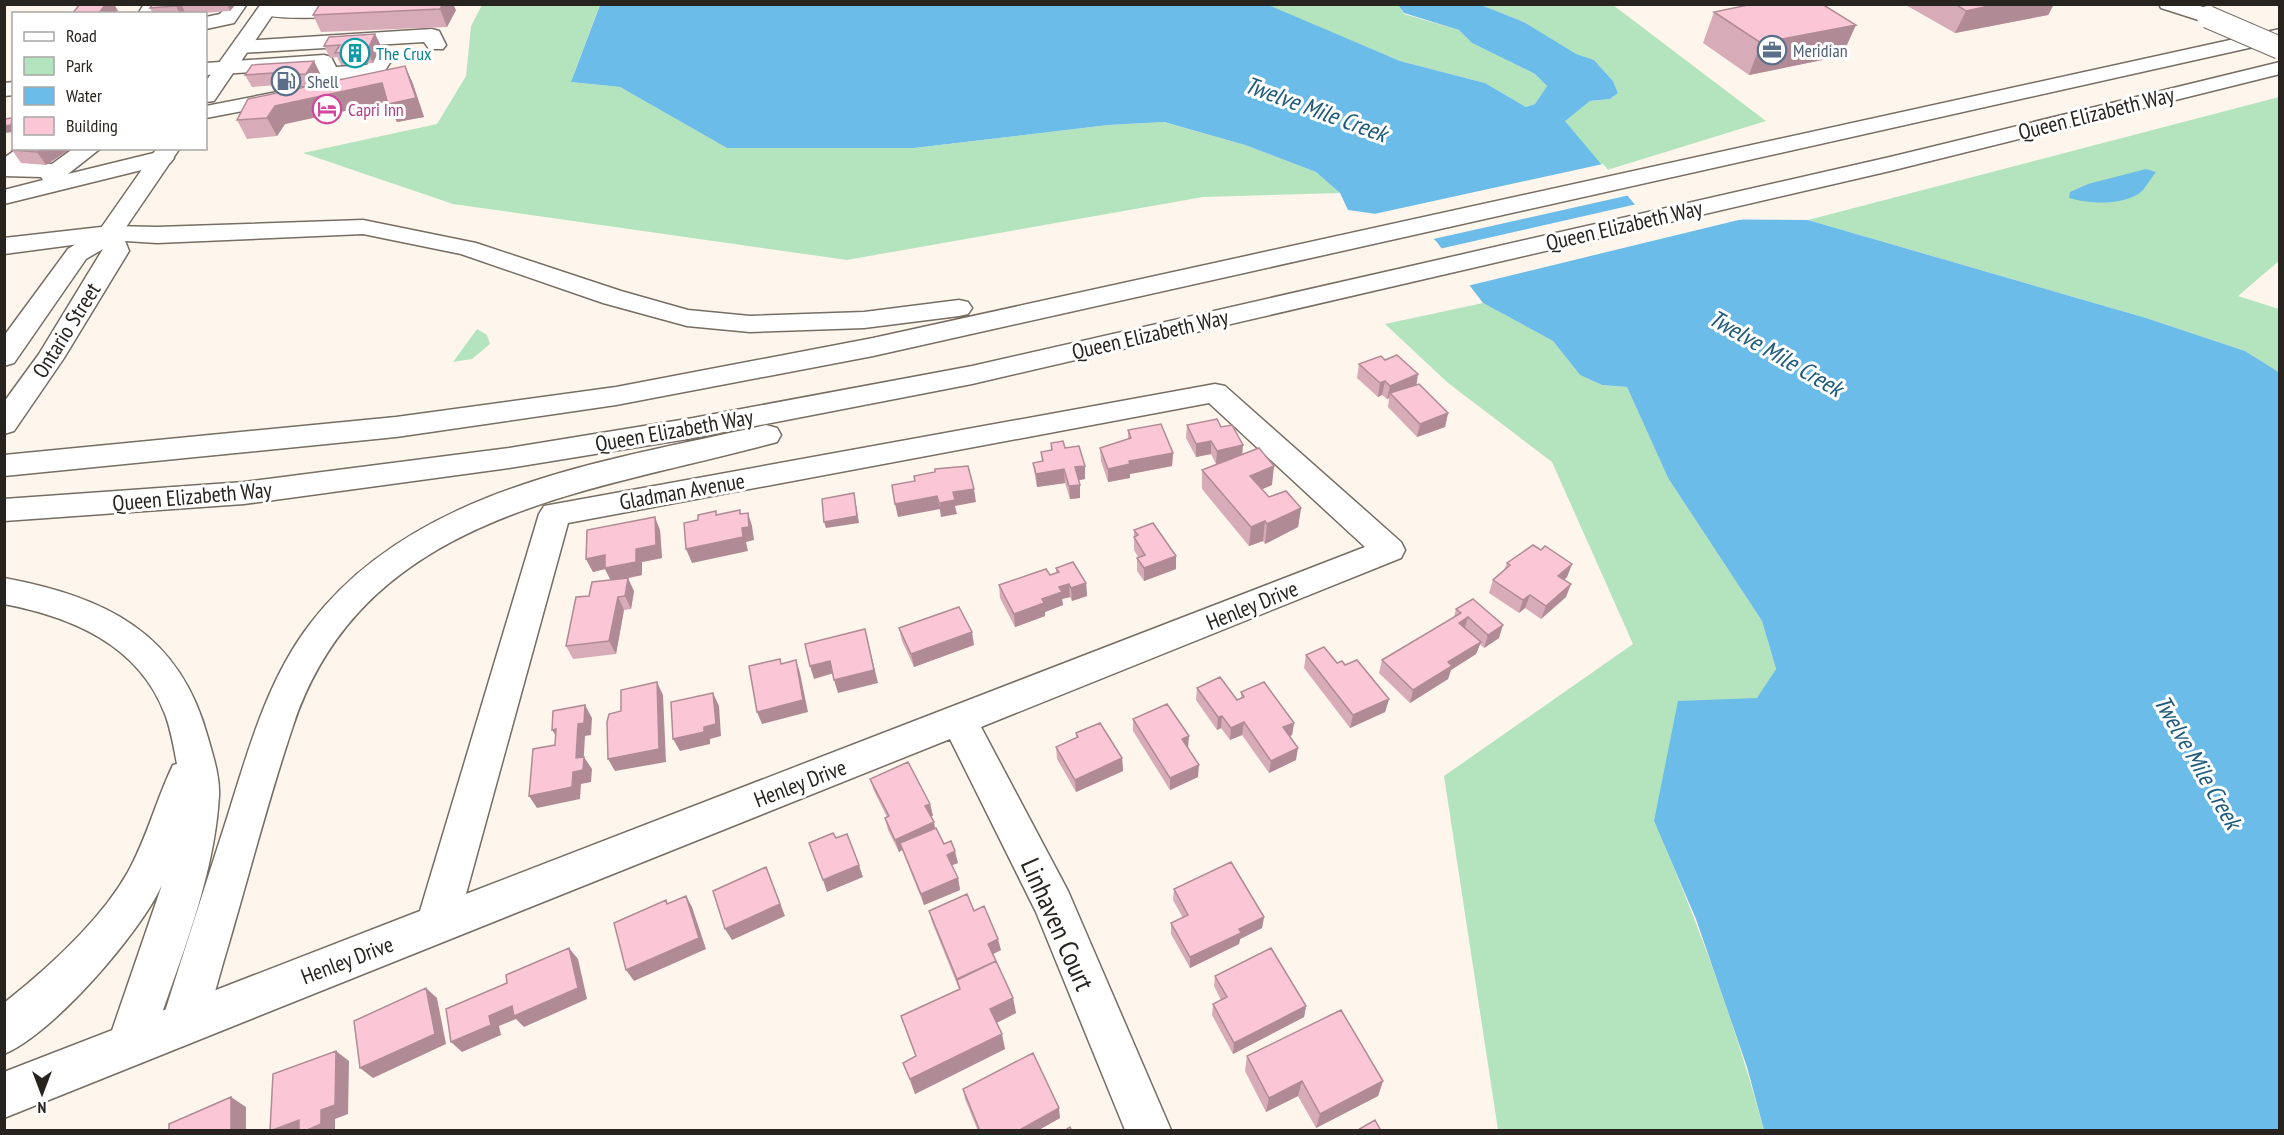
<svg xmlns="http://www.w3.org/2000/svg" width="2284" height="1135" font-family="'PT Sans Narrow',sans-serif">
<style>
.green{fill:#b4e4be}
.water{fill:#6bbce9}
.pier{fill:#fef5ec}
.lines{fill:none;stroke-linecap:round;stroke-linejoin:round}
.minor-casing{stroke:#766d63;stroke-width:3}
.major-casing{stroke:#766d63;stroke-width:3}
.highway-casing{stroke:#766d63;stroke-width:3}
.minor{fill:#fff;fill-rule:evenodd}
.major{fill:#fff;fill-rule:evenodd}
.highway{fill:#fff;fill-rule:evenodd}
.major-bridge-casing{stroke:#766d63;stroke-width:24;stroke-linecap:butt}
.major-bridge{stroke:#fff;stroke-width:22}
.wall{fill:#d8abb8}
.shaded-wall{fill:#b08b96}
.building{fill:#fbc7d6;stroke:#b08b96;stroke-width:1.5}
.labels{text-anchor:middle;dominant-baseline:central;stroke-width:6;stroke-linejoin:round;paint-order:stroke}
.far-service-label{font-size:18px;fill:#4e5e75;stroke:#fff;text-anchor:start}
.far-culture-label{font-size:18px;fill:#0d838f;stroke:#fff;text-anchor:start}
.far-hotel-label{font-size:18px;fill:#b23c85;stroke:#fff;text-anchor:start}
.street-label{font-size:22px;fill:#27231f;stroke:#fff}
.water-label{font-size:24px;font-style:italic;fill:#1e5b7a;stroke:#fff}
.near-street-label{font-size:27px;fill:#27231f;stroke:#fff}
</style>
<rect width="100%" height="100%" fill="#fef5ec"/>
<path class="green" d="M600 4 571 82 620 87 727 148H914L1108 125 1163 122 1245 145 1316 172 1340 193 1203 197 847 260 453 204 303 153 437 124 466 76 471 26 482 5Z
M1266 5H1398L1404 14 1459 30 1472 43 1535 74 1547 86 1535 104 1526 107 1485 83 1400 61Z
M1481 5H1613L1766 121 1604 171 1564 121 1590 101 1610 99 1618 93 1613 81 1594 60 1576 55 1524 22Z
M2279 97V261L2238 296 2279 309V373L2245 351 2146 318 1808 220Z
M1483 303 1553 341 1580 375 1602 385 1627 387 1668 478 1762 621 1776 669 1757 699 1654 821C1698 922 1735 1024 1764 1130H1498L1444 776 1633 644 1552 462 1448 383 1385 324Z
M477 329 487 335 490 344 472 359 453 362Z"/>
<path class="water" d="M1266 4 1400 61 1485 83 1526 107 1535 104 1547 86 1535 74 1472 43 1459 30 1404 13 1398 5H1481L1524 22 1576 54 1594 60 1613 81 1618 93 1610 99 1590 101 1565 121 1647 219 1808 220 2146 318 2245 351 2280 373 2279 1130H1764L1747 1067 1696 919 1654 821 1678 701 1757 698 1776 669 1762 621 1668 478 1627 387 1602 385 1580 375 1553 341 1483 303 1436 241 1405 218 1348 210 1340 193 1316 172 1245 145 1164 122 1108 125 914 148H727L620 87 571 82 600 5Z
M2146 169 2156 172C2151 178 2146 187 2141 192 2122 206 2090 204 2069 198L2070 192 2088 184Z"/>
<path class="pier" d="M1603 164 1630 195 1429 240 1404 221 1365 216Z
M1637 204 1648 216H1755L1467 286 1439 249Z"/>
<g class="lines">
<g class="minor-casing">
<path id="minor" d="M144 4H163L158 14H138Z
M228 4H247L234 23 206 29V17L220 14Z
M341 4H447L438 10C413 12 266 26 256 11L266 5Z
M432 29 439 31 446 45 443 49H429L424 42 241 53 234 51 231 47 234 43 241 41Z
M385 49 392 51 395 55 375 86 206 118V106L344 79 321 78 316 68 206 75V63L324 55 331 57 336 67 367 65 378 51Z
M14 82V95L4 96V83Z
M18 148H44L28 163 52 164 74 148H101L68 174 162 151 170 153 174 158 170 163 4 204V190L43 180 41 177 4 176V158Z
M1215 384 1225 386 1401 542 1405 550 1401 558 981 727 1068 891 1171 1130H1125L1036 912 950 739 4 1118V1072L420 911 539 514 544 506ZM1209 403 1365 547 466 894 568 523Z"/>
</g>
<g class="major-casing">
<path id="major" d="M261 4H280L214 101 206 102V81Z
M2159 4C2176 4 2207 1 2218 17L2215 21 2208 23 2161 8Z
M157 148H180L122 233 129 251 64 358 14 431 4 434V402L39 354 103 249 86 259 14 363 4 366V336L68 249 101 228Z"/>
</g>
<g class="highway-casing">
<path id="highway" d="M2280 29V41L873 356 616 405 396 437 4 476V455L396 417 616 387 873 338Z
M2280 62V74L1890 171 972 384 693 438 509 468 244 504 4 521V499L244 482 509 448 693 418 972 366 1890 157Z
M363 220 476 243 621 291 688 310 750 316 864 312 959 300 968 302 972 308 968 314 959 316 864 328 750 332 687 326 603 303 461 254 363 234 157 243 110 240 4 254V238L110 226 157 227Z
M766 425 777 428 781 435 777 442C592 493 364 511 293 726 269 797 250 871 229 943 219 975 212 1008 199 1039L183 1046 167 1039 161 1024C183 955 205 886 227 818 248 751 267 680 310 624 415 486 608 461 766 425Z
M4 578C105 597 180 632 208 738 213 756 220 776 219 796 214 881 178 964 151 1045L145 1061 129 1067 113 1061 107 1045 162 885C140 933 53 1034 4 1054V1003C47 969 101 920 128 872 147 838 156 800 173 765L177 764C174 748 171 730 165 714 139 645 72 617 4 604Z"/>
</g>
<use href="#minor" class="minor"/>
<use href="#major" class="major"/>
<use href="#highway" class="highway"/>
<g class="major-bridge-casing">
<path id="major-bridge" d="M2208 17 2280 48"/>
</g>
<use href="#major-bridge" class="major-bridge"/>
</g>
<path class="wall" d="M153 4H236L230 11 188 14H153L150 8Z
M320 4 456 10 447 27 321 32 313 15Z
M1904 4H2054L2048 15 1955 33Z
M1714 12 1842 56 1749 75 1703 43Z
M375 34 381 46 373 63 341 65 337 57 330 58 324 46Z
M252 65 320 73 312 86 405 66 413 84 424 117 397 122 387 102 285 124 277 136 247 139 237 120 311 86 292 87 291 84 252 87 245 75Z
M15 148H72L46 165 21 163 12 150Z
M1359 364 1416 385 1448 413 1445 427 1417 437 1388 407 1389 398 1387 399 1382 395 1378 397 1357 378Z
M1187 425 1221 427 1242 455 1272 485 1262 489 1269 497 1301 508 1298 527 1265 544 1263 541 1249 546 1202 489V470L1216 464 1211 454 1196 457 1186 438Z
M1128 430 1173 453 1172 466 1130 474V478L1108 482 1101 461 1100 448 1128 439Z
M1051 443 1065 448 1085 479 1078 480 1080 485V498L1070 499 1065 483 1037 487 1035 476 1033 463 1042 462 1041 452 1051 450Z
M660 530 662 558 642 562V575L625 579 634 591 631 609 624 610 616 654 573 659 566 646 589 596 611 580 605 569 593 572 586 559Z
M1134 530 1176 569 1144 581 1137 571V558L1138 557 1134 550Z
M1541 550 1572 564 1567 577 1564 580 1566 597 1541 619 1525 608 1519 613 1489 593 1493 580 1504 570 1507 563Z
M1056 568 1086 583 1087 596 1072 601 1070 597 1062 599 1063 605 1045 612V616L1015 627 1000 598 999 585 1050 575 1056 573Z
M1456 609 1499 638 1484 648 1480 644 1476 654 1451 670 1448 679 1410 703 1379 673 1382 660 1454 617Z
M899 628 974 645 914 667 902 641Z
M1306 655 1345 665 1389 699 1385 712 1350 728 1304 668Z
M1197 688 1237 700 1241 698V692L1294 723 1292 735 1290 736 1296 760 1269 773 1242 735 1230 740 1221 728 1217 730 1196 700Z
M1133 719 1188 748 1198 777 1170 790 1133 731Z
M1076 733 1122 758 1123 771 1076 792 1057 759 1056 747 1076 738Z
M870 779 930 804 933 816H931L935 828 944 844 958 863 952 865 958 878 960 890 924 905 902 850 899 852 888 830 885 818 887 817 874 791Z
M1174 889 1264 917 1262 928 1240 939 1239 944 1190 968 1171 934V923L1183 918 1173 900Z
M929 911H974L1001 950 993 954 1013 998 1016 1013 997 1023 1005 1049 915 1094 903 1063 916 1056 959 989 932 922Z
M1215 976 1306 1006 1304 1017 1233 1054 1212 1015 1213 1004 1221 1000 1214 986Z
M1247 1056 1383 1081 1378 1096 1316 1128 1298 1096 1266 1112 1245 1071Z
M963 1089 1060 1118 1037 1131H978L965 1099Z"/>
<path class="shaded-wall" d="M106 4H114L118 11 116 14H98Z
M177 4H181L186 14H180L176 6Z
M227 4H236L230 11Z
M443 4H453L456 10 447 27 440 9Z
M1998 4H2054L2048 15 1955 33 1966 11Z
M1856 25 1842 56 1749 75 1761 43Z
M375 34 381 46 373 63 367 51Z
M314 61 320 73 312 86 306 74Z
M405 66 413 84 424 117 397 122 388 104Z
M382 83 391 101 285 124 277 136 267 118 275 106Z
M12 118 14 120V132L4 133V126Z
M43 148H72L46 165 37 152Z
M1418 374 1416 388 1390 393 1389 398 1387 399 1390 386Z
M1385 381 1382 395 1378 397 1380 383Z
M1448 413 1445 427 1417 437 1420 424Z
M1211 441V454L1196 457V444Z
M1243 445 1242 459 1216 464 1217 451Z
M1173 453 1172 466 1130 474V478L1108 482V469L1129 461Z
M1085 466V479L1075 481V467Z
M1274 466 1272 485 1249 495 1250 476Z
M1064 469 1065 483 1037 487 1036 474Z
M1080 485V498L1070 499 1069 486Z
M974 489 976 502 955 506 957 514 941 517 939 503 953 492Z
M854 493 859 523 826 528 824 522Z
M937 496 940 509 898 517 895 504Z
M1301 508 1298 527 1265 544 1267 524Z
M748 513 752 526 754 540 746 542 748 551 692 563 686 549Z
M655 517 660 530 662 558 642 562V575L611 581 605 569 593 572 586 559 636 549Z
M1265 521 1263 541 1249 546 1251 527Z
M1176 556V569L1144 581V568Z
M1572 564 1567 577 1553 589 1558 576Z
M628 578 634 591 631 609 625 596Z
M1086 583 1087 596 1072 601 1071 588Z
M1069 584 1070 597 1062 599 1063 605 1045 612V616L1015 627 1014 614 1042 599 1059 587Z
M1571 584 1566 597 1541 619 1546 606Z
M1530 595 1525 608 1519 613 1523 600Z
M618 597 624 610 616 654 609 641Z
M1468 617 1464 630 1459 623Z
M1503 625 1499 638 1484 648 1488 635Z
M865 629 878 683 838 693 834 680Z
M972 632 974 645 914 667 911 654Z
M1481 642 1476 654 1451 670 1448 679 1410 703 1413 690 1448 662Z
M796 660 800 673 808 712 762 724 757 712Z
M830 661 834 673 814 679 810 666Z
M657 682 663 695 666 762 615 771 608 759Z
M713 693 719 706 721 736 710 739V744L680 751 673 739 704 727Z
M1389 699 1385 712 1350 728 1353 715Z
M585 705 592 718 591 735 585 736 583 770 584 757 592 769 591 782 581 784 580 799 537 808 529 796 573 772 576 758 578 724Z
M1222 716 1221 728 1217 730 1218 717Z
M1244 722 1242 735 1230 740 1231 728Z
M1294 723 1292 735 1282 740 1283 727Z
M556 729 560 742 552 730Z
M1189 736 1188 749 1182 739Z
M1298 748 1296 760 1269 773 1271 761Z
M1122 758 1123 771 1076 792 1075 780Z
M1199 765 1198 777 1170 790V778Z
M930 804 933 816 928 818 925 806Z
M934 822 936 834 900 843 902 850 899 852 895 840Z
M955 851 958 863 950 866 947 855Z
M859 865 863 877 827 892 823 880Z
M766 867 771 879 785 916 732 940 725 929Z
M958 878 960 890 924 905 921 894Z
M686 896 692 907 706 949 634 981 626 970Z
M1264 917 1262 928 1240 939 1239 944 1190 968V957L1239 929Z
M998 939 1001 950 991 955 988 944Z
M569 948 578 959 587 999 524 1027 516 1019 499 1026 501 1035 462 1052 451 1042 489 1016Z
M426 988 437 998 446 1044 373 1078 360 1068Z
M1013 998 1016 1013 994 1024 990 1009Z
M1306 1006 1304 1017 1233 1054 1234 1043Z
M1002 1034 1005 1049 915 1094 910 1079Z
M336 1051 349 1061 348 1114 335 1119V1131H270L299 1120 321 1110Z
M1302 1081 1298 1096 1266 1112 1269 1098Z
M1383 1081 1378 1096 1316 1128 1320 1114Z
M231 1097 246 1107V1131H231Z
M1059 1108 1060 1118 1037 1131H1018Z"/>
<path class="building" d="M80 4H106L98 14H72Z
M153 4H177L176 6 150 8Z
M320 4H443L440 9 313 15Z
M1753 4H1822L1856 25 1761 43 1714 12Z
M1955 4H1998L1966 11Z
M375 34 367 51 335 53 340 45 324 46 329 37Z
M314 61 306 74 286 75 288 72 245 75 252 65Z
M405 66 416 98 388 104 382 83 275 106 267 118 237 120 248 99Z
M12 118 11 125 4 126V119Z
M15 148H43L37 152 12 150Z
M1397 355 1418 374 1390 386 1385 381 1380 383 1359 364 1381 356 1385 360Z
M1419 384 1448 413 1420 424 1390 393Z
M1217 419 1221 427 1232 425 1243 445 1217 451 1211 441 1196 444 1187 425Z
M1161 424 1173 453 1129 461 1130 464 1108 469 1100 448 1131 438 1128 430Z
M1063 441 1065 448 1079 446 1085 466 1075 467 1080 485 1069 486 1064 469 1036 474 1033 463 1043 461 1041 452 1052 450 1051 443Z
M1259 448 1274 466 1250 476 1269 497 1286 491 1301 508 1267 524 1265 521 1251 527 1202 470Z
M968 466 974 489 953 492 955 500 939 503 937 496 895 504 892 485 915 481 914 476 935 472V469Z
M854 493 857 516 824 522 822 499Z
M740 510V514L748 513 749 527 742 528 743 537 686 549 684 523 698 520V515L716 511V515Z
M655 517 656 545 636 549V562L605 568V555L586 559 587 530Z
M1153 523 1176 556 1144 568 1137 558 1145 555 1134 537 1138 535 1134 530Z
M1533 545 1541 550 1545 546 1572 564 1558 576 1571 584 1546 606 1530 595 1523 600 1493 580 1510 565 1507 563Z
M1073 562 1086 583 1071 588 1069 584 1059 587 1062 592 1042 599 1044 603 1014 614 999 585 1046 569 1050 575 1059 572 1056 568Z
M628 578 625 596 618 597 609 641 566 646 576 597 589 596 592 582Z
M1473 599 1503 625 1488 635 1468 617 1459 623 1481 642 1448 662 1452 666 1413 690 1382 660 1461 613 1456 609Z
M959 607 972 632 911 654 899 628Z
M865 629 874 670 834 680 830 661 810 666 805 644Z
M1324 647 1337 663 1342 661 1345 665 1357 660 1389 699 1353 715 1306 655Z
M780 659 781 664 796 660 803 700 757 712 749 666Z
M1220 677 1237 700 1244 697 1241 692 1264 682 1294 723 1283 727 1298 748 1271 761 1244 722 1231 728 1222 716 1218 717 1197 688Z
M657 682 659 749 608 759 607 722 609 714 621 711V690Z
M713 693 716 724 704 727V732L673 739 671 702Z
M1167 704 1189 736 1182 739 1199 765 1170 778 1133 719Z
M585 705 584 723 578 724 576 758 584 757 583 770 573 772 572 787 529 796 533 749 555 745 556 729 552 730 553 711Z
M1100 723 1122 758 1075 780 1056 747 1078 737 1076 733Z
M908 762 930 804 925 806 934 822 895 840 885 818 889 816 870 779Z
M936 828 944 844 951 841 955 851 947 855 958 878 921 894 900 843Z
M833 833 836 838 847 834 859 865 823 880 809 843Z
M1231 862 1264 917 1239 929 1241 933 1190 957 1171 923 1188 915 1174 889Z
M766 867 780 904 725 929 713 891Z
M967 894 974 911 984 906 998 939 988 944 996 961 957 979 929 911Z
M686 896 699 938 626 970 614 923 666 900 667 904Z
M569 948 578 988 514 1016 512 1006 489 1016 491 1025 451 1042 446 1009 507 983 506 975Z
M1271 948 1306 1006 1234 1043 1213 1004 1227 997 1215 976Z
M996 961 1013 998 990 1009 1002 1034 910 1079 903 1063 916 1056 901 1016 960 989 957 980Z
M426 988 435 1034 360 1068 354 1021Z
M1341 1010 1383 1081 1320 1114 1302 1081 1269 1098 1247 1056Z
M336 1051 335 1105 321 1110V1124L305 1131H299V1120L270 1131 273 1074Z
M1033 1053 1059 1108 1018 1131H980L963 1089Z
M231 1097V1131H169V1124Z
M1375 1120 1381 1131H1356Z
M1070 1127 1072 1131H1064Z"/>
<defs>
<g id="office-ring" transform="scale(1.5)"><circle r="9.5" fill="#fff" stroke="#5c6f8a" stroke-width="1.5"/><path d="M-6-3h4V-5.5h4V-3h4V5H-6ZM-1-4.5V-3h2v-1.5ZM-6 0V1H6V0Z" fill="#5c6f8a"/></g>
<g id="building-ring" transform="scale(1.5)"><circle r="9.5" fill="#fff" stroke="#0f9aa8" stroke-width="1.5"/><path d="M-4-6H4V6H1V3H-1V6H-4ZM-2.5-4.3h1.7v1.8h-1.7ZM.8-4.3h1.7v1.8H.8ZM-2.5-1h1.7V.8h-1.7ZM.8-1h1.7V.8H.8Z" fill="#0f9aa8"/></g>
<g id="fuel-ring" transform="scale(1.5)"><circle r="9.5" fill="#fff" stroke="#5c6f8a" stroke-width="1.5"/><path d="M-5.5-6h7V0h2V4h1.3V-2.5L3-4.5l.8-.8L6-3V5H2.5V1h-1V6h-7ZM-4.2-4.7v3.2H.2V-4.7Z" fill="#5c6f8a"/></g>
<g id="hotel-ring" transform="scale(1.5)"><circle r="9.5" fill="#fff" stroke="#d1479c" stroke-width="1.5"/><path d="M-6-4.5h1.5V1H6V5H4.5V3h-9V5H-6ZM-4 0a1.8 1.8 0 1 1 3.6 0ZM.5 0V-2.5h3Q6-2.5 6 0Z" fill="#d1479c"/></g>
</defs>
<g fill-rule="evenodd">
<use href="#office-ring" x="1772" y="50"/>
<use href="#building-ring" x="355" y="53"/>
<use href="#fuel-ring" x="286" y="81"/>
<use href="#hotel-ring" x="327" y="109"/>
</g>
<g class="labels">
<g class="far-service-label">
<text x="1793" y="50">Meridian</text>
<text x="307" y="81">Shell</text>
</g>
<g class="far-culture-label">
<text x="376" y="53">The Crux</text>
</g>
<g class="far-hotel-label">
<text x="348" y="109">Capri Inn</text>
</g>
<g class="street-label">
<text transform="translate(2096 113) rotate(-14)">Queen Elizabeth Way</text>
<text transform="translate(1624 225) rotate(-13)">Queen Elizabeth Way</text>
<text transform="translate(66 330) rotate(-58)">Ontario Street</text>
<text transform="translate(1150 334) rotate(-13)">Queen Elizabeth Way</text>
<text transform="translate(674 430) rotate(-10)">Queen Elizabeth Way</text>
<text transform="translate(682 491) rotate(-10)">Gladman Avenue</text>
<text transform="translate(192 496) rotate(-5)">Queen Elizabeth Way</text>
<text transform="translate(1252 605) rotate(-22)">Henley Drive</text>
<text transform="translate(800 783) rotate(-21)">Henley Drive</text>
<text transform="translate(347 960) rotate(-21)">Henley Drive</text>
</g>
<g class="water-label">
<text transform="translate(1316 109) rotate(20)">Twelve Mile Creek</text>
<text transform="translate(1776 353) rotate(30)">Twelve Mile Creek</text>
<text transform="translate(2198 762) rotate(60)">Twelve Mile Creek</text>
</g>
<g class="near-street-label">
<text transform="translate(1058 924) rotate(66)">Linhaven Court</text>
</g>
</g>
<rect width="2284" height="1135" fill="none" stroke="#27231f" stroke-width="12"/>
<rect x="12" y="12" width="195" height="138" fill="#ffffff" stroke="#a9a7a5" stroke-width="1.5"/>
<rect x="24" y="32" width="30" height="9" fill="#ffffff" stroke="#a9a7a5" stroke-width="1.5"/>
<text x="66" y="42" font-size="18" fill="#27231f">Road</text>
<rect x="24" y="57" width="30" height="18" fill="#b4e4be" stroke="#a9a7a5" stroke-width="1.5"/>
<text x="66" y="72" font-size="18" fill="#27231f">Park</text>
<rect x="24" y="87" width="30" height="18" fill="#6bbce9" stroke="#a9a7a5" stroke-width="1.5"/>
<text x="66" y="102" font-size="18" fill="#27231f">Water</text>
<rect x="24" y="117" width="30" height="18" fill="#fbc7d6" stroke="#a9a7a5" stroke-width="1.5"/>
<text x="66" y="132" font-size="18" fill="#27231f">Building</text>
<g transform="translate(42 1093) rotate(180)" stroke="#ffffff" stroke-width="4.5" paint-order="stroke">
<path d="M0-4.5L10 22L0 15L-10 22Z" fill="#27231f"/>
<text y="-9" font-size="16" font-weight="bold" text-anchor="middle" fill="#27231f">N</text>
</g>
</svg>
